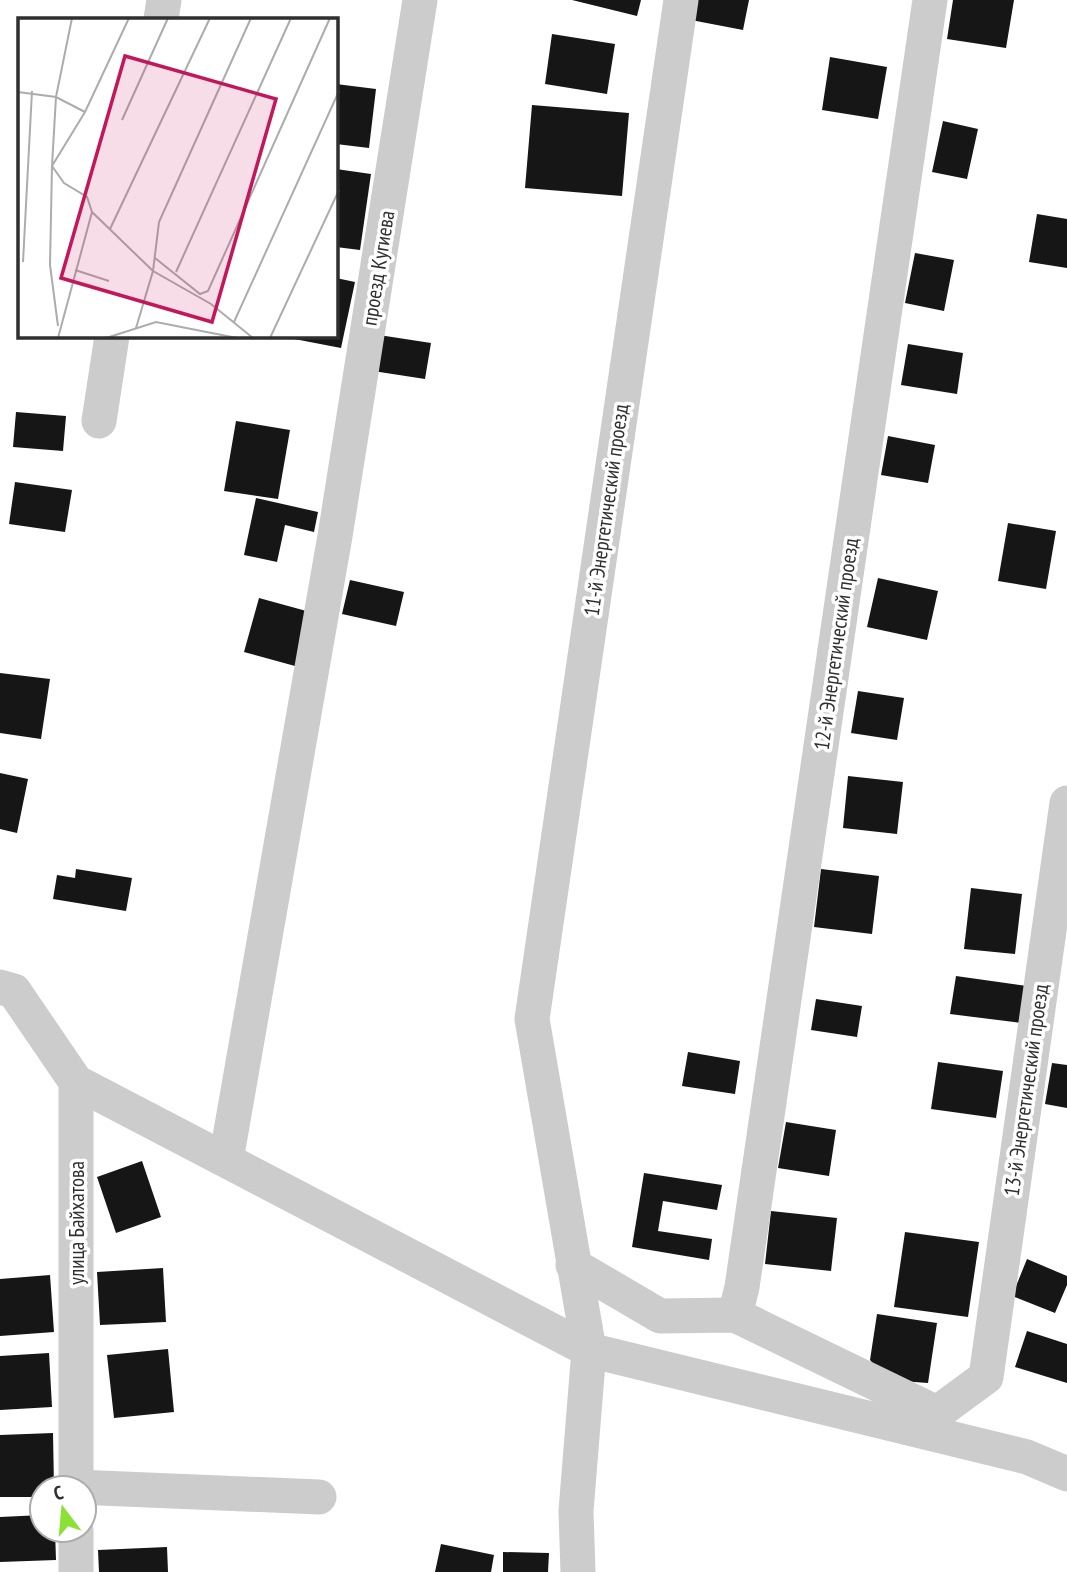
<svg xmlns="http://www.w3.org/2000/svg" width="1067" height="1572" font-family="'PT Sans Narrow',sans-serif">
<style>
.building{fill:#161616}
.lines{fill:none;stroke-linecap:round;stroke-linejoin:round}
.minor{stroke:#ccc;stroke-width:35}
.labels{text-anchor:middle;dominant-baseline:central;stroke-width:7;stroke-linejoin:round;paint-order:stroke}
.street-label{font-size:21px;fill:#2f2f2f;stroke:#fff}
.inset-road{fill:none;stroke:#acacac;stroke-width:2}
.view{fill:#c2185b;fill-opacity:0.15;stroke:#c2185b;stroke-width:3.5}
.inset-edge{fill:none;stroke:#2f2f2f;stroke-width:3.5}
</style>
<rect width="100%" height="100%" fill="#fff"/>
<path class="building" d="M572 0H641L637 16Z
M695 0H749L743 30 691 20Z
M953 0H1014L1006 48 947 39Z
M552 34 615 44 607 94 545 84Z
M830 57 887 67 878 119 822 110Z
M336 84 376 89 369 148 336 144Z
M532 105 629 113 622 196 525 188Z
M943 121 978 129 967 179 932 172Z
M336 169 371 174 360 250 336 247Z
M1037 214 1067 219V268L1029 262Z
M915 253 954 260 944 311 905 303Z
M336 278 355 282 341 348 284 337 336 336Z
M379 335 431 343 425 379 373 371Z
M908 344 963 353 957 394 901 385Z
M16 412 66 416 63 451 13 447Z
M236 421 290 430 278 499 224 491Z
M888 436 935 445 928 483 881 475Z
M15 482 72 490 65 532 9 524Z
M256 498 318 512 314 532 285 525 277 562 244 555Z
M1008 523 1056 531 1046 589 998 581Z
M878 578 938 591 927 640 867 627Z
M350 580 404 592 396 626 342 614Z
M259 598 310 612 295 666 244 652Z
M0 673 50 679 41 739 0 733Z
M858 691 904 698 897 740 851 733Z
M0 773 28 779 17 833 0 829Z
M848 776 903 782 897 834 843 828Z
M76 869 132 878 126 911 53 899 57 875 75 878Z
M821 869 879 876 872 934 814 927Z
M971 888 1022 894 1015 954 964 949Z
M956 976 1027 986 1021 1023 950 1014Z
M816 999 862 1006 857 1037 811 1030Z
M688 1052 740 1061 735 1094 682 1086Z
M938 1062 1003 1071 996 1118 931 1109Z
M1052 1063 1067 1065V1108L1045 1104Z
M786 1122 836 1130 829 1176 778 1168Z
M142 1161 161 1217 116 1233 97 1177Z
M644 1173 722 1185 717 1210 663 1201 658 1231 712 1239 709 1260 632 1247Z
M771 1211 837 1218 831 1271 765 1264Z
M905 1232 979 1242 968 1317 894 1307Z
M1027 1259 1067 1276V1285L1055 1313 1012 1296Z
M163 1268 166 1322 100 1325 97 1272Z
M50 1275 54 1332 0 1336V1279Z
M877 1314 937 1323 928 1383 888 1380 870 1360Z
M1027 1331 1067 1344V1383L1015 1367Z
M168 1349 174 1412 114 1418 107 1355Z
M49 1353 52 1407 0 1410V1356Z
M53 1433 54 1488H42V1497H0V1435Z
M42 1515V1530H55L56 1560 0 1562V1517Z
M441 1544 494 1555 491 1572H435Z
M167 1547 168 1572H99L98 1550Z
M503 1552 549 1553 548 1572H503Z"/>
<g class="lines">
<path class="minor" d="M161 19 164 0
M99 421 112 336
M0 987 14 991 76 1082V1488
M76 1082 589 1350 1027 1457 1067 1474
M226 1160 335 536 420 0
M573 1265 660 1316 735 1315 937 1413 986 1377 1067 803
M735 1315 742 1287 930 0
M76 1487 319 1497
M76 1572V1530
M578 1572 576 1511 589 1350 532 1019 681 0"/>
</g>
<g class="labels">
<g class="street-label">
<text transform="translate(378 268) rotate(-81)">проезд Кугиева</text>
<text transform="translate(606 510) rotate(-82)">11-й Энергетический проезд</text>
<text transform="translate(836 644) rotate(-82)">12-й Энергетический проезд</text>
<text transform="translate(1026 1090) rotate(-82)">13-й Энергетический проезд</text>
<text transform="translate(76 1223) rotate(-90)">улица Байхатова</text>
</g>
</g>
<g transform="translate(18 18)">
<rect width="320" height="320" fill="#fff"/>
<path class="inset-road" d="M0 74 38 79 67 94M104 102 150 0M74 194 135 253 193 286 235 320M92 211 192 0M137 240 182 276 190 273 312 0M5 244 14 73M57 252 91 263M158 254 273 0M216 304 321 73M40 308 32 247 34 148 38 79 54 0M118 310 135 253 141 204 233 0M40 320 74 194 69 179 46 165 34 148 67 94 111 0M88 320 138 304 219 320M252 320 321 172"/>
<path class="view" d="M107 38 258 81 194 304 43 260Z"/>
<rect width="320" height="320" class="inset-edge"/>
</g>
<g transform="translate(63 1509) rotate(344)"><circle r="33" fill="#ffffff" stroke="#acacac" stroke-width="2"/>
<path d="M0-5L12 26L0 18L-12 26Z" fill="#8be135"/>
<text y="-10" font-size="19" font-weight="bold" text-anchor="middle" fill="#2f2f2f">С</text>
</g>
</svg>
